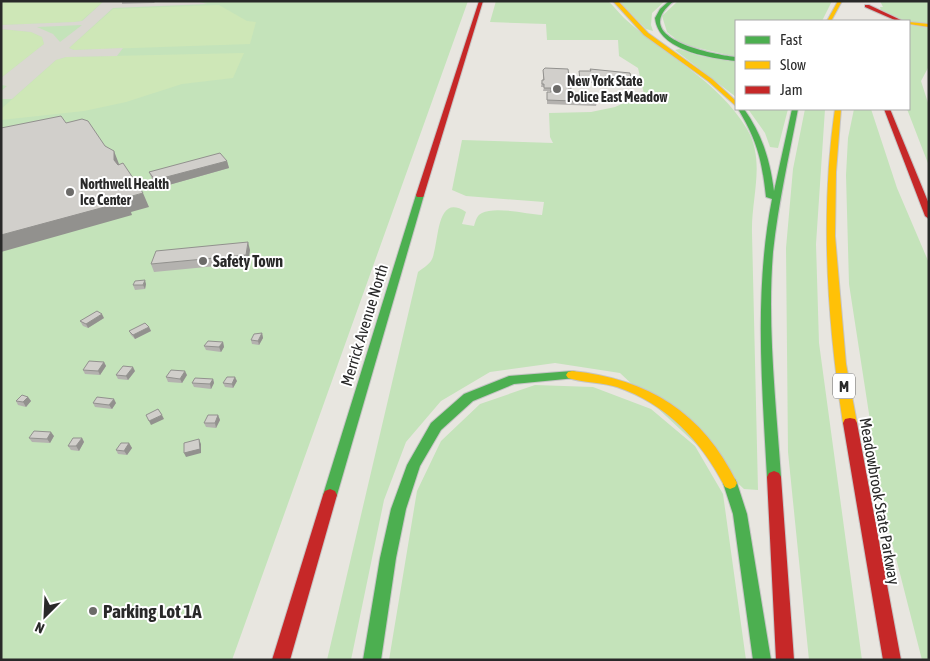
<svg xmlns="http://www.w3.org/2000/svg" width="930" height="661" font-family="'Asap Condensed',sans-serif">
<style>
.green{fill:#c4e3ba}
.pitch{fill:#cee7b7}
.plaza{fill:#dad8d1;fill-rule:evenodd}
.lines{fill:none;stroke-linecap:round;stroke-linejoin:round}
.fast-casing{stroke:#c6c5c5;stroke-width:2}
.slow-casing{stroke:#c6c5c5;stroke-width:2}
.jam-casing{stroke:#c6c5c5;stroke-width:2}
.fast{fill:#4caf50;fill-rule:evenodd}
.slow{fill:#ffc107;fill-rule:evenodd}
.jam{fill:#c62828;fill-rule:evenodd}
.wall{fill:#b4b2af}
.shaded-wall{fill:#92918e}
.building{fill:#d1cfcb;stroke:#92918e}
.poi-dot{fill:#6c6b69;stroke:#fff;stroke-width:2}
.labels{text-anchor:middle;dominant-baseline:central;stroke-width:4;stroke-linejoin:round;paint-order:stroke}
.far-poi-label{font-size:14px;font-weight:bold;fill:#292929;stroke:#fff;text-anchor:start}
.shield{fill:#fff;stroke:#696969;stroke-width:1}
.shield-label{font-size:15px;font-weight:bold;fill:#292929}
.poi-label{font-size:16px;font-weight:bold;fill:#292929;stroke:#fff;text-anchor:start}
.street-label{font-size:16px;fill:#292929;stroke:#fff}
.near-poi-label{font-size:19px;font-weight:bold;fill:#292929;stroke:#fff;text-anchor:start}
</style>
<rect width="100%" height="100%" fill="#e8e6e0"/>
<path class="green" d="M1 1H468L232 660H1Z
M496 1H608C614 6 618 12 624 18 664 55 718 80 747 129 766 161 751 198 752 233 754 318 756 404 758 490L744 489 620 373 555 363 490 372 441 401 406 442 384 500 351 660H327L418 272C422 269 428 265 431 261 440 247 434 191 466 212L462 224 474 226C476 220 477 215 482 213 495 206 527 214 542 215L544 202 466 196 452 190 462 140 553 143 550 137 549 113 591 112 615 107 644 94 638 68 619 56 618 40H547L546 24 490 22Z
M619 1H665L652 13 651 25 653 31 646 29Z
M678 1H832L822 21H736V57L682 44 667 32 662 16Z
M880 1H929V25L889 17 881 11 880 7H883Z
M909 25 929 28V66L921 81 929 106V166L907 109H909Z
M679 49 700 56 736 61V97L675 50Z
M748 109H788L778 148 770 147 765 133Z
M805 109H825L816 244 819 343 862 660H809L788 452 786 248 793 169Z
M854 109H871L897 188 929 263V660H922L884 511 849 284 846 175 848 138Z
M535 385 593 387 651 409 695 446 723 494 746 660H389L417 491 441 441 480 404Z"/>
<path class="pitch" d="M7 1H104L81 21 74 22 1 25V2Z
M219 5 247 21 256 22 250 44 74 50 69 48 113 9Z
M1 29 31 32 42 37 44 44 1 78Z
M244 53 233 78 182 84 126 102 84 111 1 120V109L56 60 66 57Z"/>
<path class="plaza" d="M104 1H196L207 4 113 8 69 48 74 50 123 48 117 56 66 57 56 60 12 99H1V91L7 86 1 85V78L44 44 42 37 31 32 1 29V25L74 22 82 21ZM82 25 60 42 53 34 37 27Z"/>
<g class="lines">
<g class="fast-casing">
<path id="fast" d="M669 1H674C627 38 712 54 736 57V61C711 58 658 51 655 18L660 9Z
M738 109H744C762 134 770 160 774 191L792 109H798C789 156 778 204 773 252 767 326 776 403 781 477L779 481 774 483 769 481 767 477C762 384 754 291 772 199L766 197C762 160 757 140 738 109Z
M420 192 424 195 337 495 335 499 330 501 325 499 323 495 416 195Z
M572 371 576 372 578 375 576 378 514 384 473 401 441 430 420 466 406 509 396 558 381 660H363L380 558 391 509 407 465 431 423 464 394 509 376Z
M730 477 735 479 737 483 747 514 771 660H753L733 514 723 483 725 479Z"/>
</g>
<g class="slow-casing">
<path id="slow" d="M613 1H618L648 33 712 79 736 101V106L708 81 644 35Z
M838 1H842L831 21H827Z
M909 22 929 24V27L909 24Z
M835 109H841L836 172 835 236 846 364 857 423 855 427 850 428 845 427 843 423C827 319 820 213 835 109Z
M572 371C649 379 703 413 737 483L735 487 730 489 725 487C702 442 667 404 617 387 601 382 584 383 568 378L566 375 568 372Z"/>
</g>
<g class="jam-casing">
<path id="jam" d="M479 1H483L424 195 423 197H417L416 195Z
M865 5H869L903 21H897L865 7Z
M884 109H890L929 204V219L925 216Z
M850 418 855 419 857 423 901 660H883L843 423 845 419Z
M774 471 779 473 781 477 794 660H776L767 477 769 473Z
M330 489 335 491 337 495 290 660H272L323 495 325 491Z"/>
</g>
<use href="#fast" class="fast"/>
<use href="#slow" class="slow"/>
<use href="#jam" class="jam"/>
</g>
<path class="wall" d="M122 1H156L154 3 122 4Z
M590 69 632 82V85L592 86V83H579V71H590Z
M543 70 571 89 570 92H568V93L597 102 596 106 547 104V92H550V91H543L544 87H541L542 80H543Z
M227 161 229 168 158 188 152 179 149 172Z
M250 250 248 263 154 272 151 264Z
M146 284 145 289 135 290 133 285Z
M104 318 88 328 83 326 80 321Z
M149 327 151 331 135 339 131 335 129 331Z
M262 333 263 338 259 345 252 344 251 340Z
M223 342 224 347 221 352 206 350 204 346Z
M104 362 106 366 100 375 85 374 83 370Z
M135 371 128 380 118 379 116 375Z
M187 375 182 383 168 382 166 377Z
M213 379 214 383 211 389 194 387 192 383Z
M237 381 233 388 225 387 223 383Z
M28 397 31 401 26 407 18 405 16 401Z
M93 403H116L112 409 95 407Z
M218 415 220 420 216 428 206 427 204 423Z
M54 436 50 443 32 442 29 438Z
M82 438 84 442 79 451 71 450 68 446Z
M129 443 132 448 127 455 118 454 116 450Z"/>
<path class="shaded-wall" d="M114 151 119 164V173L114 160Z
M227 161 229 168 158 188 155 180Z
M143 193 149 207 131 212 132 215 1 252V235Z
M248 242 250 250 248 263 246 255Z
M145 280 146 284 145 289 143 285Z
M102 314 104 318 88 328 86 324Z
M149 327 151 331 135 339 133 335Z
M262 333 263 338 259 345 258 341Z
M223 342 224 347 221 352 219 347Z
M104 362 106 366 100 375 98 371Z
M133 367 135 371 128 380 126 376Z
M185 371 187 375 182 383 180 379Z
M235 377 237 381 233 388 232 384Z
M213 379 214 383 211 389 210 384Z
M28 397 31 401 26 407 23 402Z
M114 399 116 403 112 409 109 405Z
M162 415 164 419 151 425 149 421Z
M218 415 220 420 216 428 215 423Z
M51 432 54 436 50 443 47 439Z
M82 438 84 442 79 451 76 446Z
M199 439 201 444V453L186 457 184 453Z
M129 443 132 448 127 455 124 451Z"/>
<path class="building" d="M545 68 568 69 571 89H568V93L596 94 597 102 547 100V92H551V88H544V84H542V80H544L543 70Z
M590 69 630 73 632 82 593 83 592 80H580L579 71H591Z
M61 116 66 123 82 119 88 121 105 146 114 151V160L118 165 123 163 143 193 125 198 127 201 1 235V128Z
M220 153 227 161 155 180 149 172Z
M248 242 246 255 151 264 156 251Z
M145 280 143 285H133L135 281Z
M97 311 102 314 86 324 80 321Z
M145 323 149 327 133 335 129 331Z
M262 333 258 341 251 340 254 334Z
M208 341 223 342 219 347 204 346Z
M89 361 104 362 98 371 83 370Z
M123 366 133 367 126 376 116 375Z
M171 370 185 371 180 379 166 377Z
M227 377H235L232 384 223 383Z
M195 378 213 379 210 384 192 383Z
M22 395 28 397 23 402 16 401Z
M97 397 114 399 109 405 93 403Z
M158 409 162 415 149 421 146 415Z
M208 415H218L215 423H204Z
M34 431 51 432 47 439 29 438Z
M73 438H82L76 446H68Z
M199 439 200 449 184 453V443Z
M121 443H129L124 451 116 450Z"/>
<g class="poi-dot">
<circle cx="557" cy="89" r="5"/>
<circle cx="70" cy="192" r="5"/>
<circle cx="203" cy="261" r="5"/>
<circle cx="93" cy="611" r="5"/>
</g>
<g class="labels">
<g class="far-poi-label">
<text x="567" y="81">New York State<tspan x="567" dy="16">Police East Meadow</tspan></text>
<text x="80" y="184">Northwell Health<tspan x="80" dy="16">Ice Center</tspan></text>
</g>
<rect class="shield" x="833" y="373.5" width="22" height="25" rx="4"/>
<g class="shield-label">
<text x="844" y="386">M</text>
</g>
<g class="poi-label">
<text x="213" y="261">Safety Town</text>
</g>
<g class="street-label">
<text transform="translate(364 325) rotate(-73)">Merrick Avenue North</text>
<text transform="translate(880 501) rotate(80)">Meadowbrook State Parkway</text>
</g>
<g class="near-poi-label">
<text x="103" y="611">Parking Lot 1A</text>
</g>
</g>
<rect width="930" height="661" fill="none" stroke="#292929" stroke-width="5"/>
<rect x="735" y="20" width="175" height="90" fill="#ffffff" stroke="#a9a9a9"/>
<rect x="745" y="36" width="25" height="8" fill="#4caf50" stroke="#a9a9a9"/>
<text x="780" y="45" font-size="15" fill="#292929">Fast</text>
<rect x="745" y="61" width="25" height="8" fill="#ffc107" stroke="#a9a9a9"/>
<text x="780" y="70" font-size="15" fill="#292929">Slow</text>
<rect x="745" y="86" width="25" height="8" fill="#c62828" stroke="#a9a9a9"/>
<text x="780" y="95" font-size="15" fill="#292929">Jam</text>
<g transform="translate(45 616) rotate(204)" stroke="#ffffff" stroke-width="4" paint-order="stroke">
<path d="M0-4L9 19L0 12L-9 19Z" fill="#292929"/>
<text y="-8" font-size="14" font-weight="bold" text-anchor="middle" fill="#292929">N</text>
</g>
</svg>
